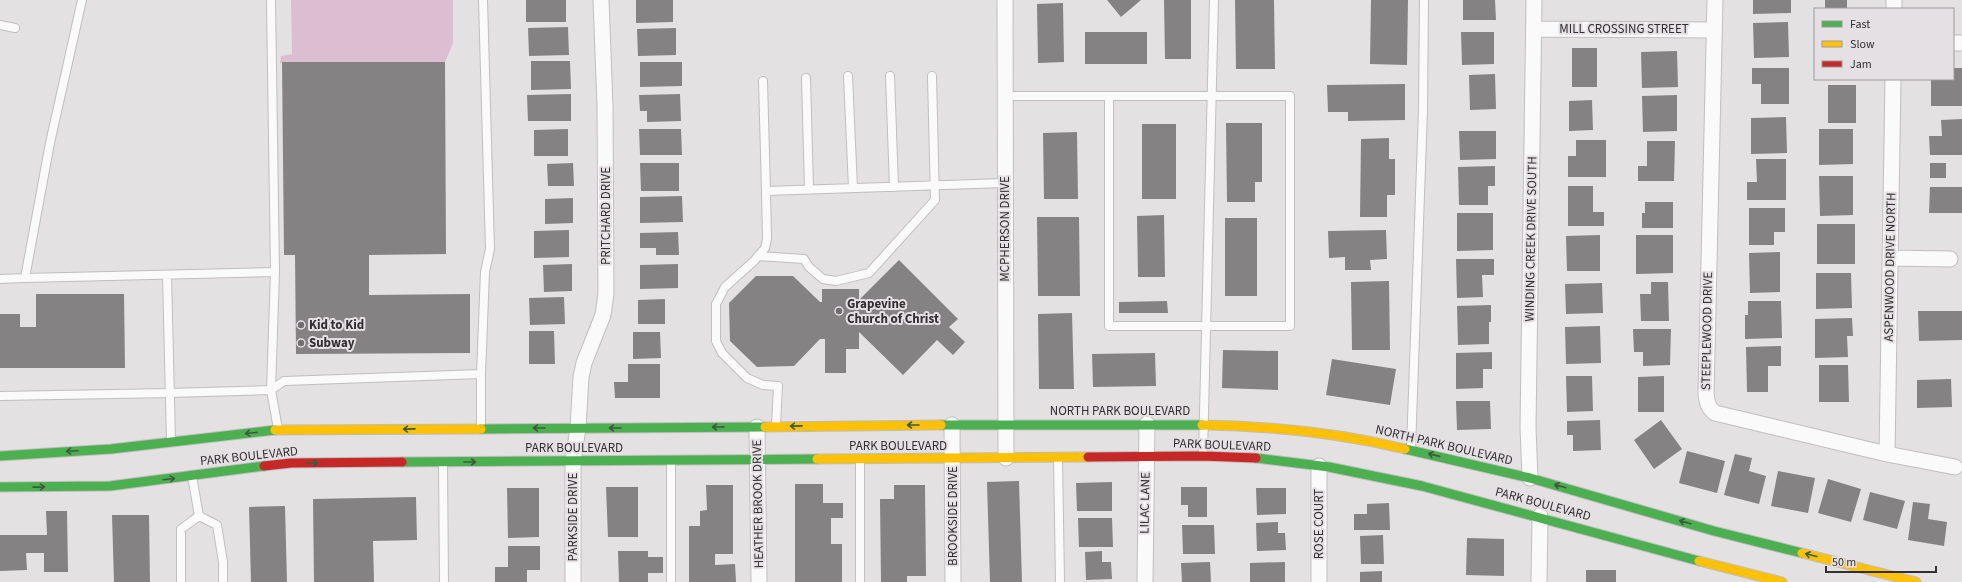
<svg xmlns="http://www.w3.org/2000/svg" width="1962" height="582" font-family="'Source Sans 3',sans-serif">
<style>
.green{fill:#dcbed2}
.building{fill:#858284}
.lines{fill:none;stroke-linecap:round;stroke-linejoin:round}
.lane-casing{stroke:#c0bebf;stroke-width:10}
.street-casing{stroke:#c0bebf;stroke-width:17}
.fast-casing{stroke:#c0bebf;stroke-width:11}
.slow-casing{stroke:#c0bebf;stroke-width:11}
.jam-casing{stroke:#c0bebf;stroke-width:11}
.lane{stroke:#fbfafb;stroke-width:8}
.street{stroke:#fbfafb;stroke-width:15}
.fast{stroke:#4caf50;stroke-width:9}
.slow{stroke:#ffc107;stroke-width:9}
.jam{stroke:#c62828;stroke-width:9}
.oneway{stroke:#3b5c3c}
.poi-dot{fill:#706e70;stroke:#e5e0e3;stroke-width:1.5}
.labels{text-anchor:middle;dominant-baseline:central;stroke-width:4;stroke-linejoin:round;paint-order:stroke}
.street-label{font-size:13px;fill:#323032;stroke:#e5e0e3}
.poi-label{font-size:13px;font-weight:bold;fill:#323032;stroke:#e5e0e3;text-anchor:start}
</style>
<rect width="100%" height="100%" fill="#e4e1e3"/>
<path class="green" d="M291 0H453V43L445 62 280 63 281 56 292 54Z"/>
<path class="building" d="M526 0H566V22H526Z
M636 0H673V22L636 23Z
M1107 0H1141L1121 17Z
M1164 0H1191V59H1165Z
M1235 0H1274L1275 69H1236Z
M1371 0H1408L1407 65 1370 64Z
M1463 0H1495L1496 20H1463Z
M1753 0H1791V13L1753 14Z
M1825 0H1847V9H1825Z
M1063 3 1064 62 1038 63 1037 4Z
M1788 22 1789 57 1754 58 1753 23Z
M568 27 569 55 529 56 528 28Z
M676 28V55L638 56 637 29Z
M1085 32H1147V64H1085Z
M1461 32H1494V64L1462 65Z
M1572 48H1597V87H1572Z
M1677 51 1678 87 1642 88 1641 52Z
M531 61H570L571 89 531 90Z
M282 62H445L446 254 369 255V295L470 294V353L296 354 295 255H284Z
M640 62H682V86L640 87Z
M1752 68H1789V104H1761V84H1752Z
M1953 68H1962V106H1931V79H1953Z
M1495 74 1496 109 1470 110 1469 75Z
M1405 84V120L1348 121V112H1328L1327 85Z
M1828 85H1856V123H1828Z
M571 94V121H528L527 95Z
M680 94 681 121 647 122V111H640L639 95Z
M1677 95V131L1643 132 1642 96Z
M1592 100 1593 130 1569 131V101Z
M1786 117 1787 153 1751 154V118Z
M1962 119V155H1930L1929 136H1942L1941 120Z
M1226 123H1262V182H1255V202H1227Z
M1142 124H1176V199H1142Z
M568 129V156H534V130Z
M639 129H681L682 155H640Z
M1819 129H1853V164L1819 165Z
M1459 131H1496V159L1460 160Z
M1077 132 1078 199H1044L1043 133Z
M1389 138V159H1395V195H1387V217H1360L1361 139Z
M1576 140H1606V177H1568V156H1576Z
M1647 141H1675L1674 181H1638V166H1647Z
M1756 159H1786V200H1747V182H1757Z
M573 163 574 186H548L547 164Z
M640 163H679V191H641Z
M1930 163H1946V178H1930Z
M1495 166V186H1488V205H1459L1458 167Z
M1819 176H1853V215L1820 216Z
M1568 186H1593V212H1604V226H1568Z
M1930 187H1962V213H1929Z
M682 196 683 222 640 223V197Z
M573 198V223L545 224V199Z
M1645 202H1673V228H1642V213H1645Z
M1749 208H1785V232H1774V245H1749Z
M1457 213H1493V250L1457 251Z
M1164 215 1165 277H1138L1137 216Z
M1037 217H1079L1080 296H1038Z
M1225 218H1257V296H1225Z
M1817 224H1855V264H1817Z
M569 230V257L534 258V231Z
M1386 230 1387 259 1370 260 1371 270H1345V257L1329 258 1328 231Z
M678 232 679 255H656V248H640V233Z
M1600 235V271H1567L1566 236Z
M1636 235H1673V273L1636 274Z
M1780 252V292L1750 293 1749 253Z
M1456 259H1494V275H1482L1483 297 1457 298Z
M899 260 958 319 949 327 965 342 953 355 937 340 903 375 859 332V349H846V373H825V339H820L794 366 757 367 730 341 729 303 756 276H793L820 302H822V289H859V300Z
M572 264V291L544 292 543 265Z
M678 264V288L640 289V265Z
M1816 273H1851L1852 308 1816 309Z
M1389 281 1390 350H1352L1351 282Z
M1651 282H1668L1669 321H1641L1640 294H1651Z
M1602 283 1603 313 1566 314 1565 284Z
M36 294H124L125 368H0V314H20V327H36Z
M564 297 565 324 530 325 529 298Z
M665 299V324H638V300Z
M1167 301 1168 313H1119V302Z
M1748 301H1781L1782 338 1745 339V315H1748Z
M1491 305V322H1489V344L1458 345 1457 306Z
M1918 311H1962V340L1919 341Z
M1072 313 1074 389H1039L1038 314Z
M1852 318 1853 336H1847L1848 357 1815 358V319Z
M1600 326 1601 363 1566 364 1565 327Z
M1633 329H1671L1670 365 1643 366V352H1634Z
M529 331H554L555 364H529Z
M633 332H660L661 358 633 359Z
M1781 346V366H1768V392H1747L1746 347Z
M1223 350 1278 351V390L1222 388Z
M1492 352V369H1483V388L1456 389V353Z
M1155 353 1156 386 1093 387 1092 354Z
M1332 359 1396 369 1390 405 1326 395Z
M628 364H660V398H615L614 382H628Z
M1819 365H1848L1849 402H1819Z
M1566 376H1592L1593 411 1567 412Z
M1664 376V412H1638V377Z
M1951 379 1952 407 1917 408V380Z
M1456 401H1490L1491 429 1457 430Z
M1600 420 1601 450 1573 451V435H1567V421Z
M1661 420 1682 449 1654 469 1634 440Z
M1687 451 1725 461 1717 493 1679 483Z
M1735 454 1752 458 1749 471 1766 476 1759 504 1724 495Z
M1778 471 1815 478 1808 513 1771 506Z
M1828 479 1861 489 1851 522 1818 513Z
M1019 481 1022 582H990L987 482Z
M1112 482V511H1077L1076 483Z
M795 484H823V503H843V518H831V544H842V582H795Z
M706 485H733V554H715V565L735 564 736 582H689V526H700V511L707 510Z
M894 485H925L926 576H907V582H881L880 499H894Z
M606 487H638V537H608Z
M1181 487H1207V517H1188V505H1181Z
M507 488H539V537L508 538Z
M1256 488H1286V514L1257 515Z
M1870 492 1905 501 1897 529 1863 520Z
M416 497 417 540 373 541 374 582H314L313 499Z
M1913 502 1930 504 1928 519 1947 522 1944 546 1908 540Z
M1389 503 1390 530H1354V514H1367V504Z
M285 506 287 582H251L249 507Z
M46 511H67L68 572H44V553H26L27 570 0 571V535H47Z
M112 515H149L150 582H114Z
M1078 518H1112L1113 547H1079Z
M1278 522V533H1285L1286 550 1257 551 1256 523Z
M1182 525H1214L1215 554H1183Z
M1383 535 1384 564H1361L1360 536Z
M1467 538 1504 539V576L1466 575Z
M508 546H540V570H527V582H495V567H508Z
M618 551H648V557H663V573H648V582H619Z
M1102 551V562H1111L1112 579 1086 580 1085 552Z
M1210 562 1211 582H1182L1181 563Z
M1285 562V582H1250V563Z
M1586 570H1616V582H1586Z
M1382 571V582H1360V572Z"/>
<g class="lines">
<g class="lane-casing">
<path id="lane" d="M271 0 275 272
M0 25 15 28
M848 76 853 188
M890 76 894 187
M806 78 809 189
M763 81 766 191
M1005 96H1290V326H1109V96
M758 256 804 259 809 267 823 279 836 281 869 273 935 200 932 76
M167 275 171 442
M25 278 275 272 271 390 278 429
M0 279 25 278 50 143 82 0
M481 374 485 272 490 249 483 0
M0 396 170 393 271 390 284 381 481 374V428
M776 425 778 386 763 385 747 378 722 353 716 341V304L725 287 754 261 765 248 767 239 766 191 1005 183
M1411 449 1423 110 1424 0
M1203 455 1214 0
M1058 458 1060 582
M860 460V582
M671 461V582
M443 463 444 582
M192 476 199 516
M199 516 217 525 223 562V582
M181 582V529L199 516"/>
</g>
<g class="street-casing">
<path id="street" d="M1005 0 1006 458
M1715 0 1706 394C1707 402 1708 408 1715 413L1887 454 1955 467
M1894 9V0
M1534 29 1714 30
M1953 43H1962
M1891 258 1950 259
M952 425 953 582
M757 427 759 582
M1887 454 1893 79
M1530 478 1528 428 1534 0
M573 582V461L578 428 581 377 584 363 603 315 606 294 605 106 601 0
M1145 582 1147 424
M1319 582V466
M1539 582 1540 516"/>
</g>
<g class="fast-casing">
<path id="fast" d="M941 425H1202
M481 429 765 427
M1405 449 1530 478 1714 531 1802 553
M0 456 111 449 275 430
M1256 458 1329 467 1422 486 1699 561
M402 462 817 459
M0 487 110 486 264 466"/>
</g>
<g class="slow-casing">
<path id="slow" d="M1202 425C1269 426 1339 433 1405 449
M765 427 941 425
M275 430 481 429
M817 459 1088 457
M1802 553 1916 582
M1699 561 1782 582"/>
</g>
<g class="jam-casing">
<path id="jam" d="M1088 457 1203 456 1256 458
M264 466 291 463 402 462"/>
</g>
<use href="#lane" class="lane"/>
<use href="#street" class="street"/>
<use href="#fast" class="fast"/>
<use href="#slow" class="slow"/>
<use href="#jam" class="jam"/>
</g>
<defs><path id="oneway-shaft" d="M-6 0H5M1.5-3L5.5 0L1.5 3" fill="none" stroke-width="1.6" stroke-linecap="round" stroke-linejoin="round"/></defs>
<g class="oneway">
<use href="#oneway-shaft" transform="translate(913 425) rotate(180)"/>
<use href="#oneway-shaft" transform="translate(796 426) rotate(179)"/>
<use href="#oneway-shaft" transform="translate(718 427) rotate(180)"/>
<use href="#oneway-shaft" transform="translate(539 428) rotate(-180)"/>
<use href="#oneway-shaft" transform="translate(615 428) rotate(180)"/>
<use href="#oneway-shaft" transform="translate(409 429) rotate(179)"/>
<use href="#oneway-shaft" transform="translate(251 433) rotate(174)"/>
<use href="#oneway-shaft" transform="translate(72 451) rotate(177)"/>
<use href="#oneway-shaft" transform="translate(1434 455) rotate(-167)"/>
<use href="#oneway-shaft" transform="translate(470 462)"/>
<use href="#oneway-shaft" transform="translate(312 463)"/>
<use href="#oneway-shaft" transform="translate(169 479) rotate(-7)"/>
<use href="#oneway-shaft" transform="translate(1560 486) rotate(-164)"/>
<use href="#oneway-shaft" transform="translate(39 487) rotate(-1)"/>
<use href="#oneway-shaft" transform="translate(1685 522) rotate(-164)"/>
<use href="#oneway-shaft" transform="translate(1811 555) rotate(-166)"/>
</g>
<g class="poi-dot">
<circle cx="839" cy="311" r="4"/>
<circle cx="301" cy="325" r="4"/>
<circle cx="301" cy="343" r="4"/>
</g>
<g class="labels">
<g class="street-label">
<text x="1624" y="29">MILL CROSSING STREET</text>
<text transform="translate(606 216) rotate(-90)">PRITCHARD DRIVE</text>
<text transform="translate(1005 229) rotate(-90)">MCPHERSON DRIVE</text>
<text transform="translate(1531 239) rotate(-89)">WINDING CREEK DRIVE SOUTH</text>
<text transform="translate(1890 267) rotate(-89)">ASPENWOOD DRIVE NORTH</text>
<text transform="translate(1707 331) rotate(-89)">STEEPLEWOOD DRIVE</text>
<text x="1120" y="411">NORTH PARK BOULEVARD</text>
<text transform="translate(1222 445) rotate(2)">PARK BOULEVARD</text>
<text transform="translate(1444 445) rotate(13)">NORTH PARK BOULEVARD</text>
<text x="898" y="446">PARK BOULEVARD</text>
<text x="574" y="448">PARK BOULEVARD</text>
<text transform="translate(249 456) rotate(-6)">PARK BOULEVARD</text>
<text transform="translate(1145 503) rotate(-89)">LILAC LANE</text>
<text transform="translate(758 504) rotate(-91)">HEATHER BROOK DRIVE</text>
<text transform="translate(1543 504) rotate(15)">PARK BOULEVARD</text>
<text transform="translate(953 516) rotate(-90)">BROOKSIDE DRIVE</text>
<text transform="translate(573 517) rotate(-90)">PARKSIDE DRIVE</text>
<text transform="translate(1319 524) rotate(-90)">ROSE COURT</text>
</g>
<g class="poi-label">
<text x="847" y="304">Grapevine<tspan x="847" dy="15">Church of Christ</tspan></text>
<text x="309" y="325">Kid to Kid</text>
<text x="309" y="343">Subway</text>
</g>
</g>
<rect x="1814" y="8" width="140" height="72" fill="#e5e0e3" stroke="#9d9a9c"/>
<rect x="1822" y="21" width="20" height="6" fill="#4caf50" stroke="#9d9a9c"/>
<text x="1850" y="28" font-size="12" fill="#323032">Fast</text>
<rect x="1822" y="41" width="20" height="6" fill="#ffc107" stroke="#9d9a9c"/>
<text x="1850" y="48" font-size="12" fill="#323032">Slow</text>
<rect x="1822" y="61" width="20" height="6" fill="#c62828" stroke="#9d9a9c"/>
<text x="1850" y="68" font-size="12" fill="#323032">Jam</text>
<path d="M1826 566v6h110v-6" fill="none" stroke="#323032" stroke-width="2"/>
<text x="1832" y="566" font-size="12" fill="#323032" stroke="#e5e0e3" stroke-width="3" paint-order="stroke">50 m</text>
</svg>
